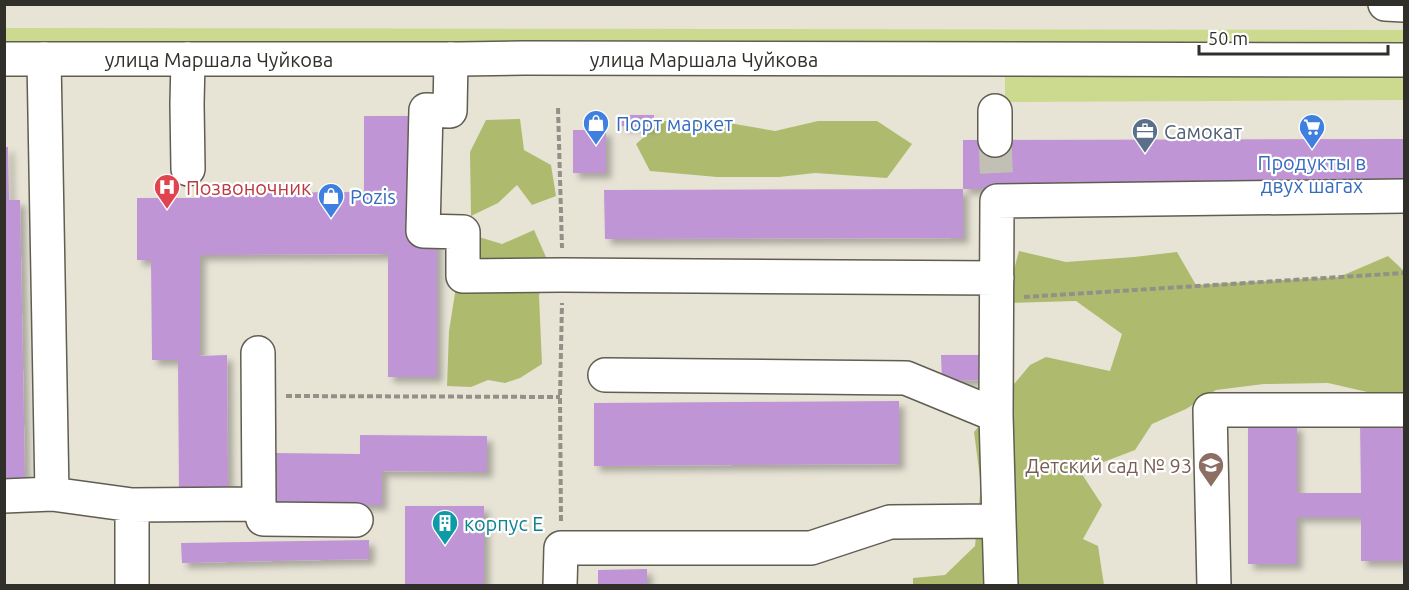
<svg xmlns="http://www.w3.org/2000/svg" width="1409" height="590" font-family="Ubuntu,sans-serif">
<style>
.green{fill:#ccda8f}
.forest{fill:#aebb6f}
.building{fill:#bf95d5;filter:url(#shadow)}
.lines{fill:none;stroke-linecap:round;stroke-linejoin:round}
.minor-tunnel{stroke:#c2c0b4;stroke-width:33;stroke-dasharray:33 16;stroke-linecap:butt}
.minor-casing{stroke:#605d51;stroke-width:36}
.major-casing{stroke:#605d51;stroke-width:36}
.path{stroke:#939187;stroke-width:4;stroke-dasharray:6 3;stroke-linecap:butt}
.minor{stroke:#fff;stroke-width:33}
.major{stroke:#fff;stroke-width:33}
.labels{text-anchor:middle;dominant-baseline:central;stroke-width:4.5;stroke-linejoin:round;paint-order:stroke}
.street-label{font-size:20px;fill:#302f2a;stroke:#fff}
.shop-label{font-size:20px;fill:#366cbe;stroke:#fff;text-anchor:start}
.service-label{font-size:20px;fill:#4e5e75;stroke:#fff;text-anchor:start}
.health-label{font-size:20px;fill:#be3a42;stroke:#fff;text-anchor:start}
.education-label{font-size:20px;fill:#785e54;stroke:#fff;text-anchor:end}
.culture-label{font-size:20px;fill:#0d838f;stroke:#fff;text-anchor:start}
</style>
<defs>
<filter id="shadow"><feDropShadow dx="5.5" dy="5.5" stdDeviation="3" flood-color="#0004"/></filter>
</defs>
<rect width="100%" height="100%" fill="#e7e4d6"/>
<path class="green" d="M5 28 1404 30V45L5 42Z
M1005 73H1404V100L1005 102Z"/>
<path class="forest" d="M520 119 524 150 551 165 556 196 532 205 517 185 498 203 471 216 470 152 486 120Z
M662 121 729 123 775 131 818 121H877L912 144 887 178 815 173 779 177H717L650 171 636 144Z
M534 230 546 257 539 296 542 364 520 378 505 383 488 380 471 387 447 386 449 331 455 293 453 254 479 237 502 244Z
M1019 251 1066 262 1134 257 1177 252 1196 285 1339 277 1388 256 1404 271V390L1398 399 1328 383 1264 384 1216 390 1186 409 1152 424 1135 450 1080 471 1102 505 1083 539 1098 546 1104 585 913 586V578L945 575 975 546 981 485 974 432 1030 365 1046 357 1110 371 1122 334 1076 301 1005 303Z"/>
<path class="building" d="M619 115H654V126H619Z
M364 116H413L437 239V377H388V254L200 255V356L227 355 228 493H179L178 360H152L151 260H137V198H200V193L364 192Z
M573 130H606V173H573Z
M1404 139V188L963 189V140Z
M4 147H8L9 200H20L25 480H4Z
M963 189V238L605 239 604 190Z
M941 355H987L988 380 942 381Z
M899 401V464L594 466V403Z
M1360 422H1404V561H1361V517H1297V564H1248V425H1297V493H1361Z
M360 435 487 436V472L382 471V505H273V453L360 454Z
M405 506H484V586H405Z
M369 540V559L182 563 181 543Z
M647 569V586H598V570Z"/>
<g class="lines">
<path class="minor-tunnel" d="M995 140 997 189"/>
<g class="minor-casing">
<path id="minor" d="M44 59 52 494 132 505V586
M451 59 450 111 426 110 423 231 463 232V276L562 275 997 278
M995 111V140
M188 169 187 104 188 59
M605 375 906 378 996 415
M4 496 52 494
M259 504 263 519 356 520
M132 505 259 504 258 353
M999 521 996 415 997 201 1404 196
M560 586 561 548H811L890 522 999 521 1001 586
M1214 586 1210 410H1404"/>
</g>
<g class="major-casing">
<path id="major" d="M1385 4 1404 5
M4 59H460L524 58 1404 60"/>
</g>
<path class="path" d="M558 108 562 248
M1024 297 1404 273
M286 396 560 397
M561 521 560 397 562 303"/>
<use href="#minor" class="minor"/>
<use href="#major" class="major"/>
</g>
<defs>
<g id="shop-pin" transform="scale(1.35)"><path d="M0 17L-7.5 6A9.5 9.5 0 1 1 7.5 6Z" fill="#3f7fe0" stroke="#fff"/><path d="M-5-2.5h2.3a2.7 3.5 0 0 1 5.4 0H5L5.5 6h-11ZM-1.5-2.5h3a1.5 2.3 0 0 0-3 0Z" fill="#fff"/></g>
<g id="supermarket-pin" transform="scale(1.35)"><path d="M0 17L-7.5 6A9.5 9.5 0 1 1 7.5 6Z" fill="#3f7fe0" stroke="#fff"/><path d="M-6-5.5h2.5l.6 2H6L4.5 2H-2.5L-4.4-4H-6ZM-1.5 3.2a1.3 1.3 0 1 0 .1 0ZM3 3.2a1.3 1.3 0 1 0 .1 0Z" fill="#fff"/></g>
<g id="office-pin" transform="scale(1.35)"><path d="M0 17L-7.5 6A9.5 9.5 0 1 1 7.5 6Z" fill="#5c6f8a" stroke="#fff"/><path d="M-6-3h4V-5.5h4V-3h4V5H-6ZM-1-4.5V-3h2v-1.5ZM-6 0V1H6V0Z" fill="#fff"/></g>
<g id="hospital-pin" transform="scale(1.35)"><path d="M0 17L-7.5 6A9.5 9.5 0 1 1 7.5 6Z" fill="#e0444e" stroke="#fff"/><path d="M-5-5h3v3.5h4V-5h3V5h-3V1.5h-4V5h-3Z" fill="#fff"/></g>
<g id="school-pin" transform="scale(1.35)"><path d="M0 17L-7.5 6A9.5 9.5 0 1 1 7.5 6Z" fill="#8d6e63" stroke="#fff"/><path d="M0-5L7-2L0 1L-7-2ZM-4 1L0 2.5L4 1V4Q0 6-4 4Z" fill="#fff"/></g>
<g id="building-pin" transform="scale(1.35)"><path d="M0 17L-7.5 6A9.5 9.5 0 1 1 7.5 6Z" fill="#0f9aa8" stroke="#fff"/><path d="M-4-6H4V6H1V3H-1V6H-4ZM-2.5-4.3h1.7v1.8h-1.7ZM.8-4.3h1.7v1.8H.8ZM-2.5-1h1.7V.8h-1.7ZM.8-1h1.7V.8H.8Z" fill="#fff"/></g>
</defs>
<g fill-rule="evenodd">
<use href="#shop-pin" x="596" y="123"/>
<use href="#supermarket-pin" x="1312" y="127"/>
<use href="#office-pin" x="1145" y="131"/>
<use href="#hospital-pin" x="167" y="187"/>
<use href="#shop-pin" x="331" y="196"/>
<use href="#school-pin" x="1211" y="465"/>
<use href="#building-pin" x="445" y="523"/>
</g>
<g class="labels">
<g class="street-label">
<text x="219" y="59">улица Маршала Чуйкова</text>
<text x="704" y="59">улица Маршала Чуйкова</text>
</g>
<g class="shop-label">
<text x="616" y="123">Порт маркет</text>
<text x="1312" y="162" text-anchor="middle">Продукты в<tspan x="1312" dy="23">двух шагах</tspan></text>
<text x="350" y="196">Pozis</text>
</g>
<g class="service-label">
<text x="1164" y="131">Самокат</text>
</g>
<g class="health-label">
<text x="186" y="187">Позвоночник</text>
</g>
<g class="education-label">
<text x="1192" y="465">Детский сад № 93</text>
</g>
<g class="culture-label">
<text x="464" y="523">корпус Е</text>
</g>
</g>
<rect width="1409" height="590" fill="none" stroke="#302f2a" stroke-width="12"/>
<path d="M1199 45v9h189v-9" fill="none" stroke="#302f2a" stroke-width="3"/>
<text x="1208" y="45" font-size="18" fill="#302f2a" stroke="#ffffff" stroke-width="4.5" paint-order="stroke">50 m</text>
</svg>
